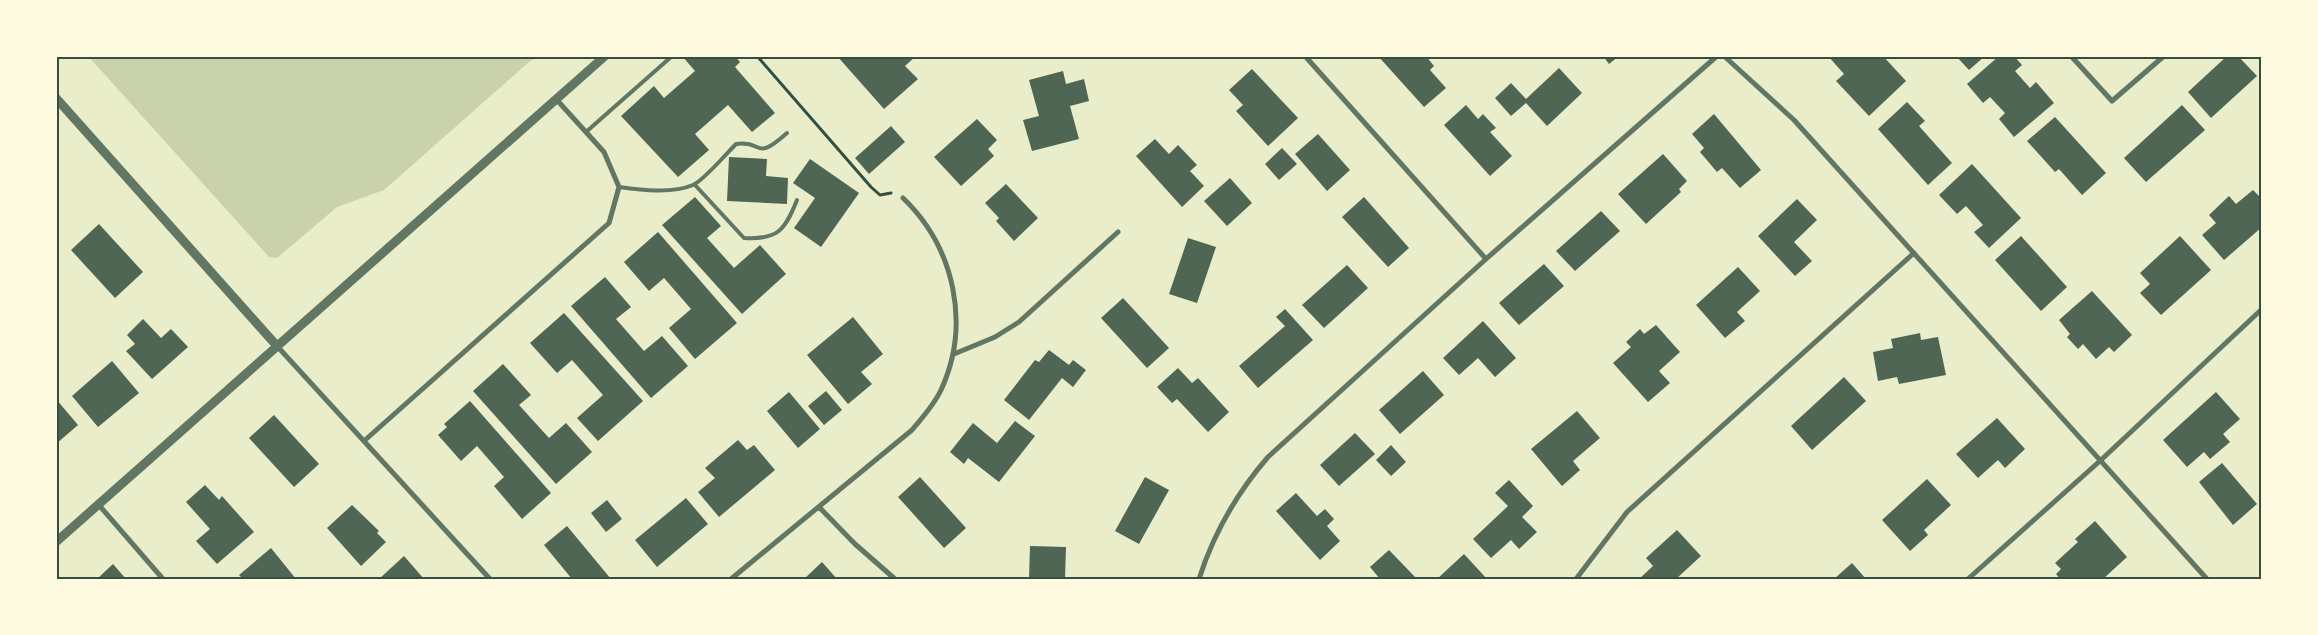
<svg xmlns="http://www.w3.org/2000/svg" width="2318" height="635" font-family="Barlow,sans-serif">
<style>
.green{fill:#cad2ad}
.building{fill:#4f6655}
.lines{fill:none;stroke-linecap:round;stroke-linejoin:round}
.path{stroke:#344e41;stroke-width:3}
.service{stroke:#617663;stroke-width:4}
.minor{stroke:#617663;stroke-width:5}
.tertiary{stroke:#617663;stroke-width:9}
.neatline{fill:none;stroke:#344e41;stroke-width:2}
</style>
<rect width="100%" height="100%" fill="#e9edc9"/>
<path class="green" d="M88 56H541L530 61 384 190 337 207 277 258 269 257Z"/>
<path class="building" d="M682 56H735L740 62 735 67 775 113 752 132 728 105 695 134 709 150 678 177 621 116 654 86 664 98 695 71Z
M837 56H916L905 66 918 79 884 109Z
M1378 56H1426L1434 66 1430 70 1446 88 1424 107Z
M1603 56H1619L1609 64Z
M1828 56H1883L1906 81 1869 116 1836 81 1844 74Z
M1956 56H1985L1969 70Z
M1999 56H2014L2022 65 2015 71 2030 88 2036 82 2054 103 2014 137 1999 119 2005 113 1990 97 1983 103 1967 84Z
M2227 56H2238L2257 76 2211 118 2188 92Z
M1559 68 1582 93 1547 126 1526 103 1511 116 1495 98 1511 83 1526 99Z
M1252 69 1298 118 1268 146 1236 111 1243 105 1229 90Z
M1063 71 1066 84 1084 79 1089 101 1070 106 1079 139 1032 151 1023 120 1039 116 1029 80Z
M1907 102 1925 121 1919 126 1952 163 1928 185 1878 129Z
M1466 105 1478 119 1483 114 1496 128 1490 132 1512 156 1490 176 1444 125Z
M2182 105 2205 130 2146 182 2124 158Z
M1714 114 1761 170 1740 188 1722 168 1717 172 1700 152 1704 148 1692 134Z
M2055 117 2106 173 2082 195 2059 169 2055 172 2027 141Z
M977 119 997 140 988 149 994 156 961 186 934 157Z
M891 126 905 142 869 174 855 158Z
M1318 134 1350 170 1327 191 1295 154Z
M1155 139 1169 154 1178 145 1197 165 1190 171 1204 186 1182 207 1136 156Z
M1282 148 1297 164 1279 180 1265 164Z
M1663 154 1687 181 1679 189 1681 192 1646 224 1618 194Z
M729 157 767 159 766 176 788 178 787 204 727 201Z
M810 159 859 193 821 247 794 228 815 198 793 183Z
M1972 164 2021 218 1989 248 1974 232 1983 225 1966 206 1957 214 1939 195Z
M1230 178 1252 203 1227 226 1204 201Z
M1006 184 1038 218 1014 241 996 221 999 218 985 203Z
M2253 190 2262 199V227L2224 260 2202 235 2216 223 2209 215 2229 196 2236 204Z
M695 197 721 226 707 238 734 268 760 245 786 274 742 314 662 225Z
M1364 197 1409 248 1388 267 1342 217Z
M1797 199 1817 220 1794 242 1812 261 1795 276 1758 236Z
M1601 211 1620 231 1575 271 1556 251Z
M99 224 143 272 115 298 71 250Z
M658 232 737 323 695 359 669 328 691 309 664 278 649 291 624 262Z
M2021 236 2067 287 2041 311 1995 260Z
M2180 236 2211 270 2161 315 2140 293 2150 284 2140 273Z
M1188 238 1216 247 1197 303 1169 294Z
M1544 264 1564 286 1519 325 1499 303Z
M1347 265 1368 288 1324 328 1302 305Z
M1738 267 1760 291 1737 312 1745 321 1725 338 1696 305Z
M605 277 631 307 616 319 644 351 662 336 688 366 651 398 571 306Z
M2092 291 2132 335 2114 352 2109 347 2096 359 2083 344 2078 349 2067 337 2070 334 2059 320Z
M1123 298 1169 348 1147 368 1101 318Z
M1285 309 1313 340 1258 388 1239 366 1285 326 1276 317Z
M564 313 643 401 598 441 577 418 603 395 572 360 557 373 530 343Z
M853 317 883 354 861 372 872 384 848 404 807 355Z
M143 319 161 338 171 329 188 347 152 379 126 351 135 344 127 335Z
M1483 321 1516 358 1495 377 1478 358 1459 375 1443 358Z
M1656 325 1680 352 1659 371 1670 383 1648 402 1613 363 1631 347 1626 342 1640 329 1644 334Z
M1920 333 1921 340 1938 337 1946 375 1899 384 1897 377 1878 381 1873 352 1893 348 1891 339Z
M1049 350 1069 365 1073 360 1086 370 1073 387 1062 378 1029 420 1004 400 1035 360 1039 362Z
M112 361 139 393 98 427 72 396Z
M503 364 531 395 519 405 549 438 566 423 592 452 556 484 473 391Z
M1178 368 1192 383 1198 378 1229 412 1208 432 1177 399 1172 403 1157 387Z
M1423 371 1444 395 1400 434 1379 410Z
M1844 377 1866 401 1812 450 1791 426Z
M826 391 842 410 824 425 808 406Z
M789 392 820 429 798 448 767 411Z
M2216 392 2240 419 2223 434 2230 442 2210 459 2204 452 2187 467 2163 440Z
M56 399 78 425 56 444Z
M470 401 551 493 522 519 494 486 504 477 477 446 461 461 438 435 447 427 444 424Z
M1577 411 1600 438 1573 461 1580 470 1562 486 1531 449Z
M274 415 319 464 294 487 249 438Z
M1997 418 2025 449 2005 468 1998 460 1978 478 1956 454Z
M1015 421 1035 436 999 482 968 458 964 464 950 452 973 423 997 443Z
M1355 433 1375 454 1339 486 1320 465Z
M738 440 747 450 754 445 775 470 719 517 698 492 715 478 705 468Z
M1391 445 1406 462 1391 476 1376 460Z
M2222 463 2257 504 2233 525 2199 482Z
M920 477 966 528 944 548 898 497Z
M1145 477 1169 490 1139 544 1115 531Z
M1927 479 1951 505 1924 530 1928 535 1910 551 1882 520Z
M1509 480 1533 506 1522 517 1537 532 1519 549 1511 540 1491 558 1473 539 1508 506 1495 493Z
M205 485 219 500 222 496 254 532 217 564 196 541 210 529 186 502Z
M1296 493 1317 516 1325 509 1334 519 1327 526 1340 541 1320 560 1276 511Z
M686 498 708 524 657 567 635 540Z
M607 500 622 519 606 532 591 513Z
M352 505 379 531 377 533 386 542 361 566 327 528Z
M2095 521 2127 557 2103 579H2060L2056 574 2061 569 2055 563 2078 542 2075 539Z
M567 526 611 579H572L544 545Z
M1677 530 1701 556 1676 579H1639L1653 566 1646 558Z
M1030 546 1066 547 1065 579H1029Z
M271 548 296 579H243L239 575Z
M1389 550 1416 578 1414 579H1380L1370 567Z
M1464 554 1487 579H1437Z
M404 556 424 579H379Z
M822 562 837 579H804Z
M1852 563 1866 579H1834Z
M113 564 126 579H97Z"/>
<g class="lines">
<path class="path" d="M757 56 871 187 880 195 891 193"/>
<path class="service" d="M586 132 671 57
M695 185 744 238C778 240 785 230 797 200
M619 187C641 190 672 194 693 185 703 181 727 153 736 144 765 140 753 163 787 133"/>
<path class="minor" d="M1305 56 1486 259
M1724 56 1794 120 2207 579
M2071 56 2112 101 2164 56
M277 346 490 579
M954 354 995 337 1019 322 1118 232
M364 441 609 223 619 187 604 152 556 99
M98 504 163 579
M819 507 855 544 895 579
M731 579 912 430C922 418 934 405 941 390 971 325 955 248 903 198
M1199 579C1214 532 1236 494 1268 457L1486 259 1717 56
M1576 579 1627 512 1914 253
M1968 579 2101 460 2262 309"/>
<path class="tertiary" d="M56 98 277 346
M56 542 605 56"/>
</g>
<rect width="2318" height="635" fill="none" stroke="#fefae0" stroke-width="115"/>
<rect x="58" y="58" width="2202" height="520" class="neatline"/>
</svg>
